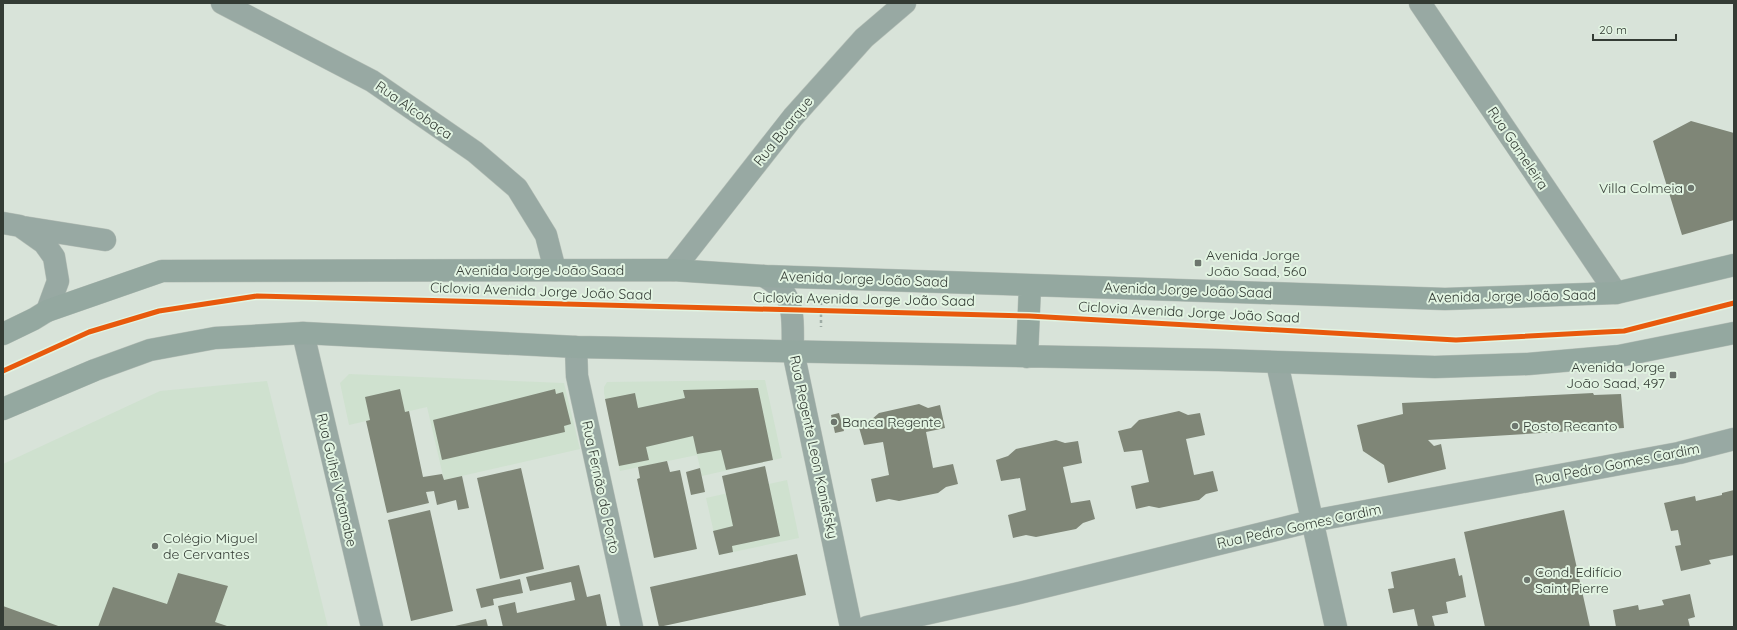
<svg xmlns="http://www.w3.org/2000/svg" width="1737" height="630" font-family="Quicksand,sans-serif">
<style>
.built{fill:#cfe1cf}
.building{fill:#7f8677}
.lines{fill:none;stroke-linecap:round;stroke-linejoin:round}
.street-casing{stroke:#b8c1b9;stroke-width:23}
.secondary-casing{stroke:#b8c1b9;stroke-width:23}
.path{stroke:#9eaca5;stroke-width:2.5;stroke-dasharray:3 3;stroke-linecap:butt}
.street{stroke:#98a9a3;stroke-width:22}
.secondary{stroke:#94a8a0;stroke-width:22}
.cycleway-casing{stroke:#e2f4e2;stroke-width:8}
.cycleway{stroke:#e8590c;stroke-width:5}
.poi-dot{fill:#6d766e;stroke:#e2f4e2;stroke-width:1.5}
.labels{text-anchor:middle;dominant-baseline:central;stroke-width:4;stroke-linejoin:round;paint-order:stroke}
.street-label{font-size:14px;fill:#343c35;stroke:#e2f4e2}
.poi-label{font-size:14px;fill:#343c35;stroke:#e2f4e2;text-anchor:start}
</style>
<rect width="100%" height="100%" fill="#d8e3d9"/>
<path class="built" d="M349 374 564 383 580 449 444 480 427 407 349 425 340 383Z
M765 380 782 458 702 476 697 455 620 471 604 393V387L607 382Z
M267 381 328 627H3V464L160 391Z
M787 480 799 538 719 555 706 498Z"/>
<path class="building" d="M1691 121 1734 133V220L1682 235 1653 141Z
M758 388 773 460 726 470 721 450 697 454 693 436 646 447 649 460 619 466 605 399 635 393 638 408 685 398 683 390Z
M400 389 405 412 409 411 423 477 442 474 444 480 462 476 469 508 458 510 456 500 437 505 434 491 426 492 429 503 387 513 366 421 370 420 365 397Z
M555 389 556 394 563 392 571 424 564 426 565 432 442 460 433 420Z
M1593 393 1594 395 1621 394 1624 428 1428 440 1434 446 1441 444 1446 469 1388 483 1384 465 1363 451 1357 425 1403 414 1402 403Z
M919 404 928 408 940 405 945 428 926 432 933 468 953 464 958 484 946 487 938 493 899 501 889 499 876 502 871 479 889 475 883 442 864 445 858 424 871 420 879 413Z
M1179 411 1188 415 1200 413 1205 435 1186 439 1194 475 1213 471 1218 491 1206 494 1199 500 1159 508 1149 506 1136 509 1131 486 1149 482 1142 450 1124 452 1118 431 1131 428 1139 420Z
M839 413 844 431 835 433 831 415Z
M1056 440 1065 443 1078 441 1082 463 1063 467 1071 503 1090 500 1095 519 1083 523 1076 529 1036 537 1026 535 1013 538 1008 515 1026 510 1020 478 1001 481 996 460 1008 456 1016 449Z
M667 461 670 472 680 470 697 549 654 558 637 479 640 478 638 467Z
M765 466 780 536 732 546 733 552 719 555 713 531 733 526 722 476Z
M521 468 544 569 500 579 477 478Z
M700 468 705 492 691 495 686 472Z
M1734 490V555L1709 560 1711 564 1681 571 1675 546 1681 545 1678 530 1671 531 1664 503 1695 496 1696 501 1722 495V493Z
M430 510 453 611 411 621 388 520Z
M1564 510 1590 627H1485L1464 532Z
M797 554 806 595 659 627 650 587Z
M1455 558 1459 576 1462 575 1466 597 1446 602 1448 613 1432 616 1435 627H1418L1414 609 1393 613 1388 589 1394 588 1391 572Z
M579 565 587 597 600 594 607 627H503L498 606 515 602 517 613 575 600 571 582 530 591 526 577Z
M178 573 228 586 215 622 230 627H98L113 587 167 604Z
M520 579 523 593 493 599 494 605 481 608 476 589Z
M1690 594 1695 617 1688 619 1690 627H1616L1613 610 1638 605 1639 610 1664 605 1662 600Z
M3 606 61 627H3Z
M486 619 488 627H455V626Z"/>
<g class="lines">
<g class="street-casing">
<path id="street" d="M222 3 372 81 475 152 517 188 546 235 555 270
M1420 3 1616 293
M3 223 20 226 44 243 54 257 58 281 47 311
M23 227 105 240
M673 270 793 117 864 38 905 3
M764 276C770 280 777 284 782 290 796 306 792 331 793 351L851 627
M303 333 372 627
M576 347 577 376 632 627
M1277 363 1336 627
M867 627 1015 594 1312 521 1679 453 1734 439"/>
</g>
<g class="secondary-casing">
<path id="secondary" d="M3 334 34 319 47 311 162 271 673 270 764 276 1445 299 1616 293 1734 265
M1027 357 1030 285
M3 409 95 370 150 350 215 338 303 333 576 347 1219 360 1435 367 1528 364 1619 356 1734 333"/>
</g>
<path class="path" d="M821 302V327"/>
<use href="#street" class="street"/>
<use href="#secondary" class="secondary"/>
<g class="cycleway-casing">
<path id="cycleway" d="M3 371 89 332 159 311 257 296 1029 316 1456 340 1624 331 1734 303"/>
</g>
<use href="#cycleway" class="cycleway"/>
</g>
<g class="poi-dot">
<circle cx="1691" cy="188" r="4"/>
<rect x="1194" y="259" width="8" height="8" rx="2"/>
<rect x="1669" y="371" width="8" height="8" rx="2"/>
<circle cx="834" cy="422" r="4"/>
<circle cx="1515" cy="426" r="4"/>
<circle cx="155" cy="546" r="4"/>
<circle cx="1527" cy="580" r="4"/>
</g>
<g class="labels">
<g class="street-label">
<text transform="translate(414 110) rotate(35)">Rua Alcobaça</text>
<text transform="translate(783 131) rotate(-51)">Rua Buarque</text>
<text transform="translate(1518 148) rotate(56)">Rua Gameleira</text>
<text x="540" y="270">Avenida Jorge João Saad</text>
<text transform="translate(864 279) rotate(2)">Avenida Jorge João Saad</text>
<text transform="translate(1188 290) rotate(2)">Avenida Jorge João Saad</text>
<text transform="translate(541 291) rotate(2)">Ciclovia Avenida Jorge João Saad</text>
<text transform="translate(1512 296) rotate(-1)">Avenida Jorge João Saad</text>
<text transform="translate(864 299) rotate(1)">Ciclovia Avenida Jorge João Saad</text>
<text transform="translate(1189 312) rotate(3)">Ciclovia Avenida Jorge João Saad</text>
<text transform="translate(814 447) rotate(78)">Rua Regente Leon Kaniefsky</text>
<text transform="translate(1617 464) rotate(-11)">Rua Pedro Gomes Cardim</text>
<text transform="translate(337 480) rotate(77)">Rua Guihei Vatanabe</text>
<text transform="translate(601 487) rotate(78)">Rua Fernão do Porto</text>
<text transform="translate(1299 526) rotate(-12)">Rua Pedro Gomes Cardim</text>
</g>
<g class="poi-label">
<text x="1683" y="188" text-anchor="end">Villa Colmeia</text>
<text x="1206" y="255">Avenida Jorge<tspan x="1206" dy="16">João Saad, 560</tspan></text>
<text x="1665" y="367" text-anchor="end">Avenida Jorge<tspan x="1665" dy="16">João Saad, 497</tspan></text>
<text x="842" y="422">Banca Regente</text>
<text x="1523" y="426">Posto Recanto</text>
<text x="163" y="538">Colégio Miguel<tspan x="163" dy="16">de Cervantes</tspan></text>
<text x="1535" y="572">Cond. Edifício<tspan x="1535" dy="16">Saint Pierre</tspan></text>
</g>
</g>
<rect width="1737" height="630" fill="none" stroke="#343c35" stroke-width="8"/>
<path d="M1593 34v6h83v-6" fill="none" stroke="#343c35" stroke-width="2"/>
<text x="1599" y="34" font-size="12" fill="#343c35" stroke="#e2f4e2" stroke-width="3" paint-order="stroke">20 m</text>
</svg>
